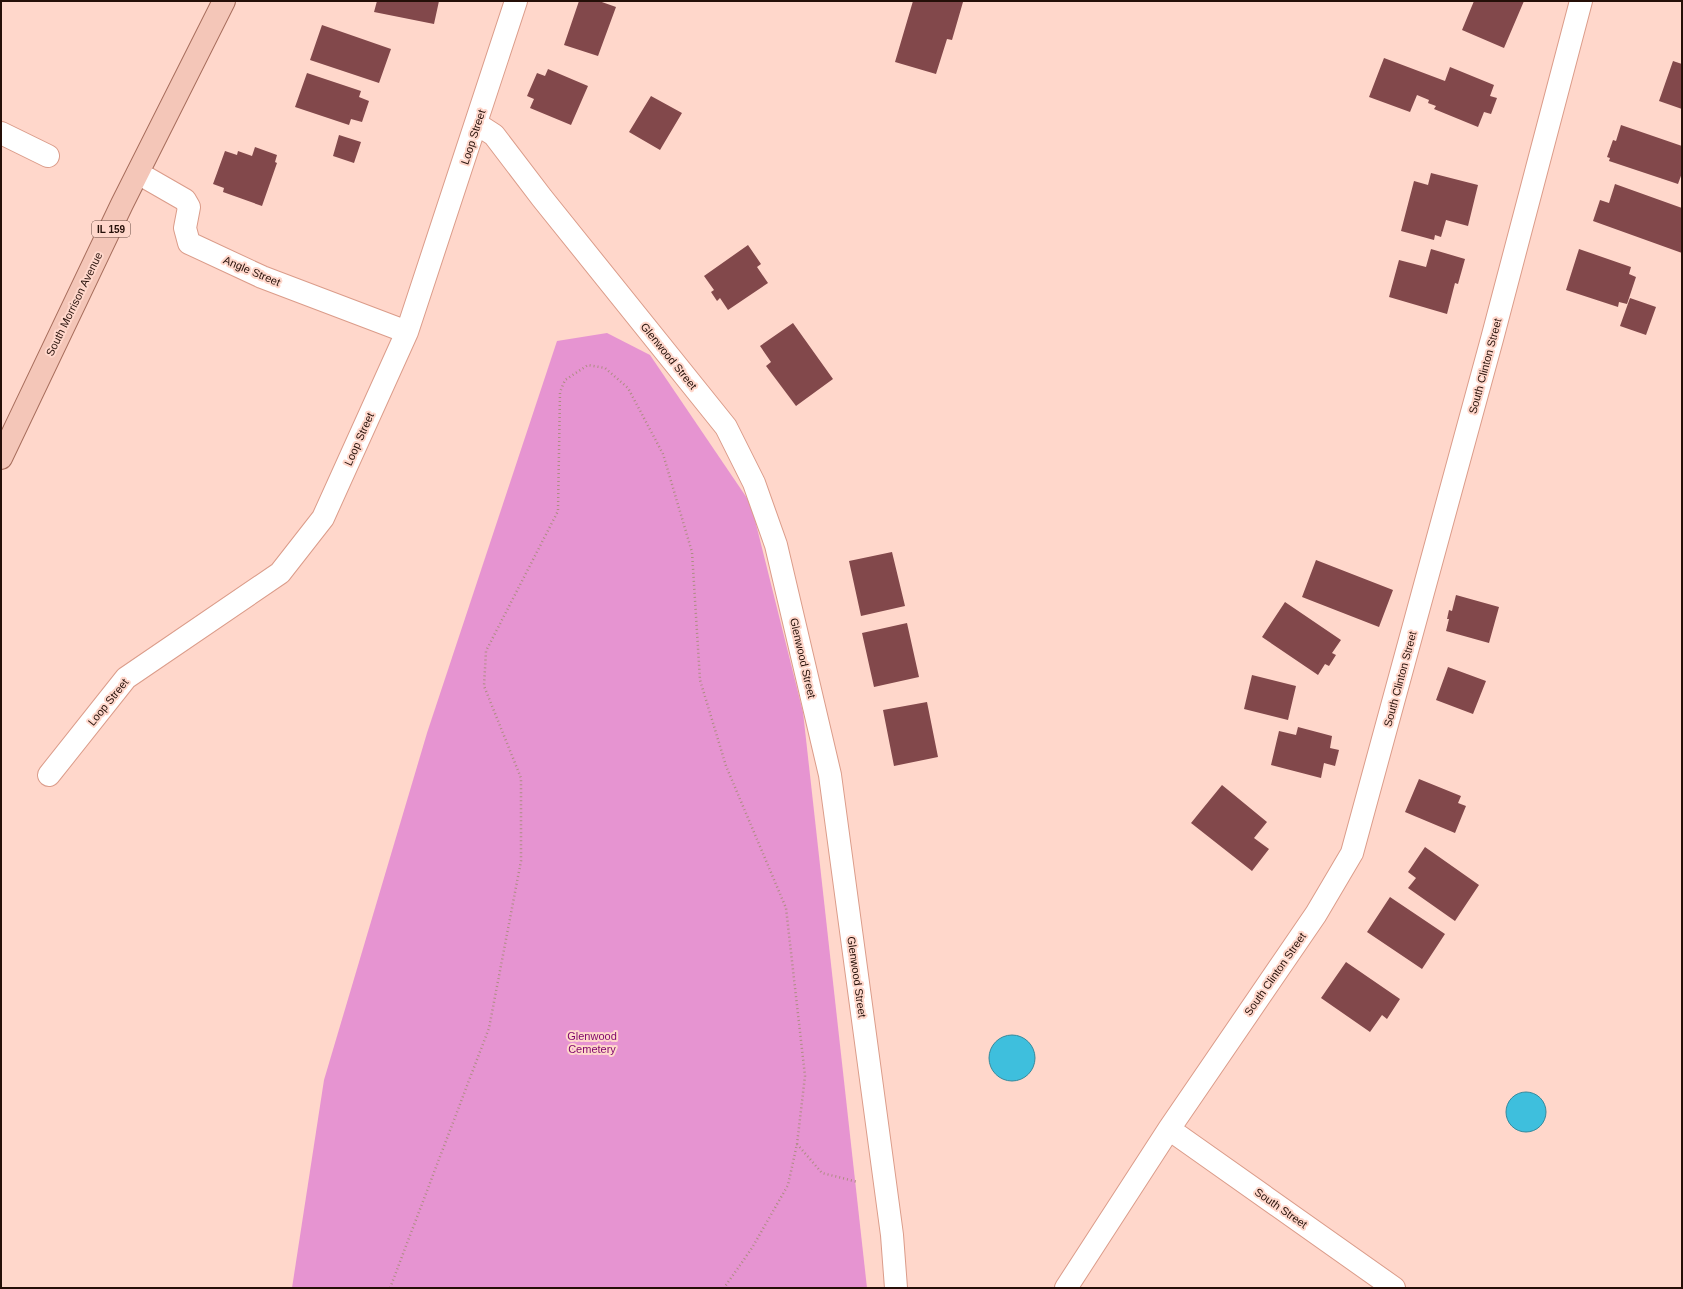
<svg xmlns="http://www.w3.org/2000/svg" width="1683" height="1289" font-family="Arial,sans-serif">
<style>
.green{fill:#e694d1}
.water{fill:#3ebfdd;stroke:#368a9d}
.building{fill:#82484b}
.lines{fill:none;stroke-linecap:round;stroke-linejoin:round}
.minor-casing{stroke:#db9c8a;stroke-width:24}
.primary-casing{stroke:#a76d5c;stroke-width:24}
.path{stroke:#ad8c82;stroke-width:2.5;stroke-dasharray:1 3;stroke-linecap:butt}
.minor{stroke:#fff;stroke-width:22}
.primary{stroke:#f4c6b8;stroke-width:22}
.labels{text-anchor:middle;dominant-baseline:central;stroke-width:4;stroke-linejoin:round;paint-order:stroke}
.shield{fill:#ffd7cb;stroke:#664b42;stroke-width:1}
.shield-label{font-size:10px;font-weight:bold;fill:#250f08}
.street-label{font-size:11px;fill:#250f08;stroke:#ffd7cb}
.park-label{font-size:11px;fill:#7f056b;stroke:#ffd7cb}
</style>
<rect width="100%" height="100%" fill="#ffd7cb"/>
<path class="green" d="M607 333 650 355 751 504 803 712 867 1288H292L324 1080 427 733 557 341Z"/>
<path class="water" d="M989 1058a23 23 0 1 1 46 0a23 23 0 1 1-46 0Z
M1506 1112a20 20 0 1 1 40 0a20 20 0 1 1-40 0Z"/>
<path class="building" d="M377 1H439L434 24 374 12Z
M579 1H599L616 7 598 56 564 45Z
M913 1 963 2 952 40 947 39 936 74 895 62Z
M1474 1H1524L1504 48 1462 30Z
M322 25 391 49 379 83 310 60Z
M1384 58 1445 81 1450 67 1494 85 1490 96 1497 98 1491 114 1484 112 1478 127 1434 109 1436 106 1428 103 1429 100 1417 95 1410 112 1369 97Z
M1673 61 1682 64V109L1659 101Z
M548 69 588 86 571 125 530 108 534 99 527 96 537 73 545 76Z
M307 73 361 91 359 97 369 101 362 122 351 119 349 125 295 107Z
M651 96 682 113 660 150 629 132Z
M1621 125 1682 146V173L1678 184 1609 161 1610 158 1607 157 1613 140 1616 141Z
M339 135 361 142 354 163 333 156Z
M255 147 277 155 275 162 277 163 262 206 223 192 224 188 213 184 225 151 237 155 238 151 252 156Z
M1431 173 1478 185 1468 226 1446 220 1441 237 1435 235 1434 240 1401 231 1414 181 1428 185Z
M1615 184 1682 208V253L1593 221 1600 200 1609 203Z
M748 245 761 264 757 267 768 283 728 310 720 298 717 301 711 292 714 290 704 276Z
M1431 249 1465 259 1458 284 1455 283 1447 314 1389 297 1399 260 1426 267Z
M1579 249 1631 267 1629 274 1636 277 1627 304 1619 302 1618 307 1566 290Z
M1630 298 1656 307 1646 335 1620 326Z
M793 323 833 379 796 406 766 366 771 362 760 346Z
M892 552 905 606 861 616 849 561Z
M1316 560 1393 590 1379 627 1302 597Z
M1456 595 1499 607 1489 643 1446 631 1449 619H1447L1449 610 1452 611Z
M1285 602 1341 640 1332 653 1336 655 1329 666 1325 664 1318 675 1262 637Z
M907 623 919 677 874 687 862 633Z
M1448 667 1486 681 1473 714 1436 700Z
M1252 675 1296 686 1288 720 1244 709Z
M927 702 938 757 894 766 883 710Z
M1298 727 1332 736 1330 748 1339 750 1335 766 1324 763 1321 778 1271 765 1279 731 1296 735Z
M1419 779 1461 796 1458 803 1466 806 1455 833 1405 812Z
M1222 785 1267 822 1254 838 1269 849 1252 871 1191 823Z
M1425 847 1479 885 1455 921 1408 888 1416 878 1408 872Z
M1390 897 1445 934 1422 969 1367 932Z
M1346 962 1400 999 1387 1019 1382 1015 1370 1032 1321 998Z"/>
<g class="lines">
<g class="minor-casing">
<path id="minor" d="M477 124 494 135 542 198 726 427 754 483 776 545 830 775 892 1235 896 1288
M1 133 48 156
M138 173 185 200 189 207 185 228 189 243 262 277 407 332
M49 775 126 678 280 573 323 518 407 332 516 1
M1169 1129 1394 1288
M1066 1288 1169 1129 1316 914 1352 853 1492 339 1581 1"/>
</g>
<g class="primary-casing">
<path id="primary" d="M1 458 122 204 224 1"/>
</g>
<path class="path" d="M797 1144 822 1173 858 1182
M390 1288 489 1028 521 861V778L484 686 486 651 558 511 560 392 565 380 588 365 605 368 628 388 663 454 692 552 700 680 726 766 786 908 805 1076 797 1144 788 1185 752 1248 724 1288"/>
<use href="#minor" class="minor"/>
<use href="#primary" class="primary"/>
</g>
<g class="labels">
<rect class="shield" x="92" y="221" width="38" height="16" rx="3"/>
<g class="shield-label">
<text x="111" y="229">IL 159</text>
</g>
<g class="street-label">
<text transform="translate(473 137) rotate(-72)">Loop Street</text>
<text transform="translate(252 271) rotate(23)">Angle Street</text>
<text transform="translate(74 304) rotate(-64)">South Morrison Avenue</text>
<text transform="translate(669 356) rotate(51)">Glenwood Street</text>
<text transform="translate(1485 366) rotate(-75)">South Clinton Street</text>
<text transform="translate(359 439) rotate(-66)">Loop Street</text>
<text transform="translate(803 658) rotate(77)">Glenwood Street</text>
<text transform="translate(1400 679) rotate(-75)">South Clinton Street</text>
<text transform="translate(108 702) rotate(-51)">Loop Street</text>
<text transform="translate(1275 974) rotate(-55)">South Clinton Street</text>
<text transform="translate(857 977) rotate(82)">Glenwood Street</text>
<text transform="translate(1281 1208) rotate(35)">South Street</text>
</g>
<g class="park-label">
<text x="592" y="1036">Glenwood<tspan x="592" dy="13">Cemetery</tspan></text>
</g>
</g>
<rect width="1683" height="1289" fill="none" stroke="#250f08" stroke-width="4"/>
</svg>
